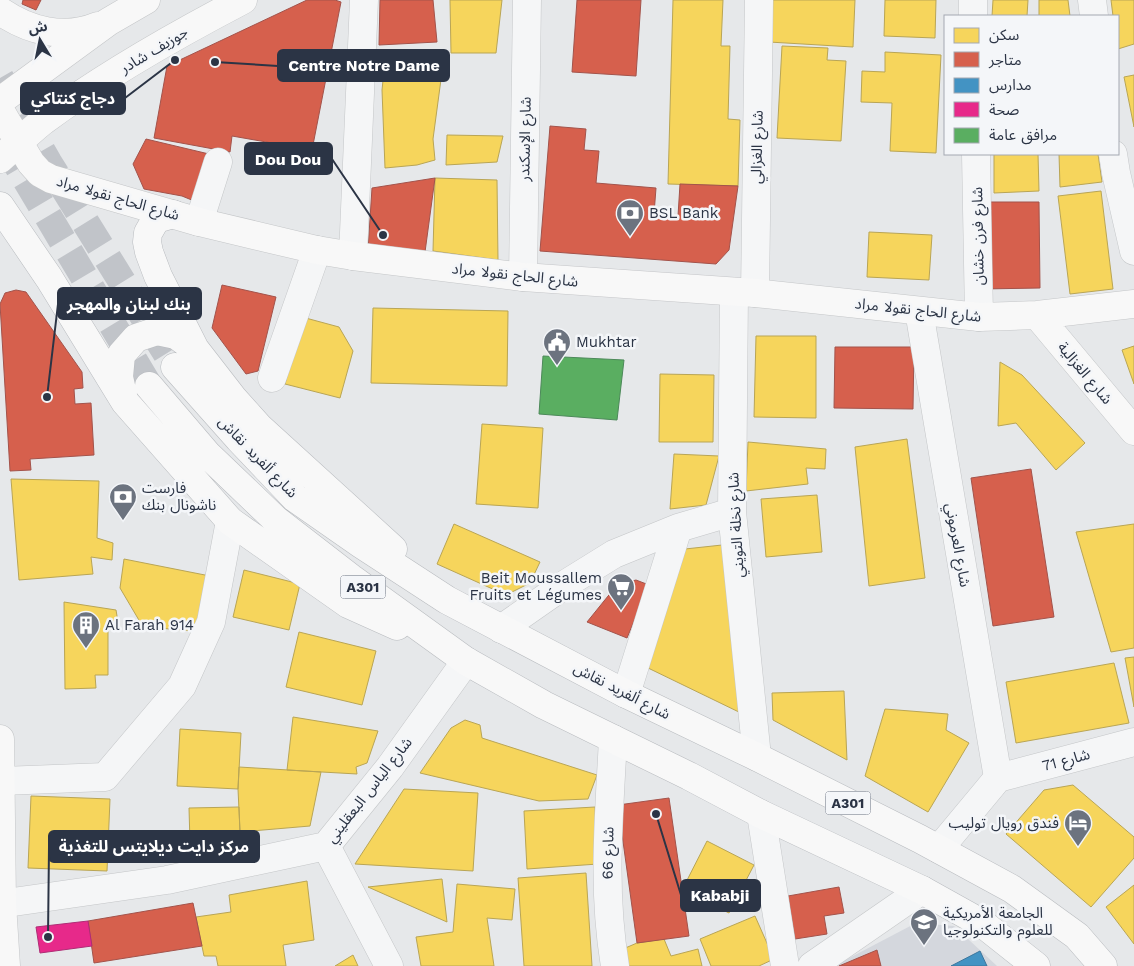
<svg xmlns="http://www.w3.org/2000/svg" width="1134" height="966" font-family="'Work Sans','Noto Sans Arabic',sans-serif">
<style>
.built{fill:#d4d7dd}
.homes{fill:#f6d55c;stroke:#b9a555}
.shops{fill:#d6604d;stroke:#a3534b}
.schools{fill:#4393c3;stroke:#3c769d}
.health{fill:#e7298a;stroke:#af2c75}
.public{fill:#5aae61;stroke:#4c8959}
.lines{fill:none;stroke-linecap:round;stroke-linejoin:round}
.highway-tunnel{stroke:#c1c4c9;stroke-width:28;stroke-dasharray:28 14;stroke-linecap:butt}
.street-casing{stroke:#c4c6c8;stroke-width:29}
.secondary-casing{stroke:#c4c6c8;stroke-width:29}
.highway-casing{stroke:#b8bbbf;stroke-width:29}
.street{stroke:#f5f6f7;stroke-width:28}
.secondary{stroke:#f8f8f8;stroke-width:28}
.highway{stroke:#f8f8f8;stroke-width:28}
.labels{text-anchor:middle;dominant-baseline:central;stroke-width:5;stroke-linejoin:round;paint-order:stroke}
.shield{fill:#f4f6f9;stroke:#676e7b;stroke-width:1}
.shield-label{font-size:14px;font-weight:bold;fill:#2b3445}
.street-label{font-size:15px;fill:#2b3445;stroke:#f4f6f9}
.poi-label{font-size:15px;fill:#2b3445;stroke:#f4f6f9;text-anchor:start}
.leader{fill:none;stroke:#2b3445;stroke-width:2}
.callout-dot{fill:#2b3445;stroke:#f4f6f9;stroke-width:2}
.callout{fill:#2b3445;stroke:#2b3445;stroke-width:2}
.callout-label{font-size:16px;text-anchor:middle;font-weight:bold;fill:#fff}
</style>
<rect width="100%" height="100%" fill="#e6e8ea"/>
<path class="built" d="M916 923 954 926 997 966H834Z"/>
<path class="homes" d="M450 0H502L496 53H451Z
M673 0H723L721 46H730L728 119 740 120 738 186 668 184Z
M772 0H855L853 47 769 42Z
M885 0H936L935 38 884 36Z
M993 0H1028L1027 16H992Z
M1039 0H1068L1070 16H1039Z
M1111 0H1134V44L1118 49V16H1113Z
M782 46 828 48 827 60 846 61 841 141 777 138Z
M386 52 444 57 433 139 435 160 417 165 385 168 382 90Z
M885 52 941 55 936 153 890 151 892 103 861 102 862 71 885 72Z
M1134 75V127L1124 77Z
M447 135 503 136 497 162 446 165Z
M994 154H1038L1039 191 994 193Z
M1059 154H1098L1102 182 1060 187Z
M435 178 497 180 498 260 433 251Z
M1101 191 1113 289 1070 294 1058 196Z
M869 232 932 235 929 280 867 277Z
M373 308 508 311 507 386 371 383Z
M302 317 339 327 353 351 340 398 285 384Z
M756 336H816V418L754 417Z
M1134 346V384L1122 350Z
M1000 362 1022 375 1085 443 1056 470 1016 423 998 426Z
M660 374 714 375 713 442H659Z
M482 424 543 428 538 508 476 504Z
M907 439 925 578 869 586 855 447Z
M748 442 826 449 825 469 806 468 808 484 746 491Z
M674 454 719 456 706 505 670 509Z
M11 479 99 481 97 538 113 543 112 560 91 557 93 574 19 580Z
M817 495 822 552 766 557 761 499Z
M454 524 540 562 530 583 506 595 437 564Z
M1134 524V648L1111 652 1076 532Z
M722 545 743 714 646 667 685 549Z
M124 559 210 576 198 631 143 627 120 588Z
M244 570 300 584 289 630 233 617Z
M64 602 116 610 118 622 108 624V675H95L96 688 65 689Z
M299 632 376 651 362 705 286 687Z
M1134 657V707L1125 658Z
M1114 663 1129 723 1016 743 1006 682Z
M844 691 847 760 773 720 772 693Z
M885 709 948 714 946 730 969 743 928 812 865 776Z
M293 717 378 731 367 763 356 767 357 774 287 770Z
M465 720 480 725 482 738 597 775 588 799 539 801 420 773 451 728Z
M180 729 241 733 238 789 177 786Z
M239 767 321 772 310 826 240 832 238 789Z
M1073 785 1134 837V858L1091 907 1006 834 1044 790Z
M404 789 478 793 473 871 355 864Z
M31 796 110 799 107 871 28 868Z
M239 807 240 832 236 843H190L189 808Z
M595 807 598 864 527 869 524 811Z
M707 841 754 865 729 913 682 890Z
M586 873 592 966H524L518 878Z
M442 879 447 922 368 887Z
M307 881 314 940 283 945 286 966H218L216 956H204L196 917 231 912 229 895Z
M457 884 515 889 512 920 487 918 494 966H421L416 937 453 932Z
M1134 885V944L1106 907Z
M755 916 774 959 759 966H711L700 939Z
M664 939 671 956 698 949 702 966H628L623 949 637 943Z
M353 955 358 966H335Z"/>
<path class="shops" d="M23 0H41L36 10 22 4Z
M307 0H335L341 2 312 150 232 136 230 152 154 138 167 66Z
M380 0H433L437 42 379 45Z
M577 0H641L636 76 572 72Z
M550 126 586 129 584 150 599 151 596 183 656 188 654 214 678 216 680 184 738 186 729 250 716 264 540 251Z
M146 139 209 154 199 203 182 196 144 189 133 164Z
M435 178 425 252 368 250 372 188Z
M982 202H1039L1040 288 982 289Z
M222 285 276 297 258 371 246 374 212 328Z
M16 290 26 292 82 372 83 388 74 389 75 404 91 403 94 455 30 459 31 470 10 471 0 304 5 293Z
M835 347H914L913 409 834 408Z
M1031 469 1054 617 993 626 971 478Z
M636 580 649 585 627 638 587 622 617 585Z
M669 798 689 936 637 943 618 805Z
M839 887 844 913 824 916 827 934 795 939 788 896Z
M193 903 202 946 94 963 88 921Z
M877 950 881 966H839Z"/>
<path class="schools" d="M980 951 987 966H951Z"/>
<path class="health" d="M88 921 92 946 40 953 36 927Z"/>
<path class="public" d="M543 356 624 360 617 420 539 414Z"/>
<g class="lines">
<path class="highway-tunnel" d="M0 78 48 162 175 367
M5 144 149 386"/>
<g class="street-casing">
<path id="street" d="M973 0V16
M1092 0 1094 16
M976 154 979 317
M1113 154 1116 173 1134 251
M199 222 218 162
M353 256 364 0
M523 277 527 0
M734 292 732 512 757 757
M755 293 759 0
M919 311 998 778
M272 378 317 250
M501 629 564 585 614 554 678 528 732 512
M626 694 678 528
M613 739C609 817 602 889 615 966
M998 778 1134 742
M2 781 105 777 182 686 211 622 230 521
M761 814 785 966
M326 846 389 966
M939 849 998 778
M0 904 167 880 326 846 390 767 466 661
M812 966 922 890"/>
</g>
<g class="secondary-casing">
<path id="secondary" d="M0 11C29 31 64 40 98 26
M0 101 108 22 146 0
M0 110 31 163 40 173 51 179 199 222 317 250 353 256 523 277 755 293 979 317 1037 315 1134 304
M0 159C14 147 28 133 43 121 105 75 174 36 243 0
M1037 315 1134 431
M0 739 2 904 6 966"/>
</g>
<g class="highway-casing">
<path id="highway" d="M0 206 49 278 125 402 230 521 348 604 397 626
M173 214 156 219 148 233 147 242 149 252 158 276 195 349 233 398 259 427 393 549
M175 367 239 439 295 498 361 544 447 600 626 694 757 757 920 839 1012 889 1077 936 1103 966
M149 386 207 454 276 520 351 578 466 661 544 705 689 776 761 814 922 890 983 924 1036 966
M123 395 119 377 121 355 136 338 157 331 176 335 195 349"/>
</g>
<use href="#street" class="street"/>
<use href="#secondary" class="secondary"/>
<use href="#highway" class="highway"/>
</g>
<defs>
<g id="bank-pin" transform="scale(1.4375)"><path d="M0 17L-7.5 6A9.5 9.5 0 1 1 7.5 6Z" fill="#6c737f" stroke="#f4f6f9"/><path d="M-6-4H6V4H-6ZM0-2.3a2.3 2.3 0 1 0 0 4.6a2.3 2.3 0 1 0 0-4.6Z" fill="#fff"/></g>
<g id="civic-pin" transform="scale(1.4375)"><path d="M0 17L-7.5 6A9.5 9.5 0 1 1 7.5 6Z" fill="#6c737f" stroke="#f4f6f9"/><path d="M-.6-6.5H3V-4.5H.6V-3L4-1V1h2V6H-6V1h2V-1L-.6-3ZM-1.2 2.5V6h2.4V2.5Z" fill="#fff"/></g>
<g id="supermarket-pin" transform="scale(1.4375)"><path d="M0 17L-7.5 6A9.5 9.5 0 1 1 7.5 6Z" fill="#6c737f" stroke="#f4f6f9"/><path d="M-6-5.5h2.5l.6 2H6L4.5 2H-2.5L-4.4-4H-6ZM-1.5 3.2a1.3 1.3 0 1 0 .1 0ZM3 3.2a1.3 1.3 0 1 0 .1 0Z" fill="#fff"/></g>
<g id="building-pin" transform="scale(1.4375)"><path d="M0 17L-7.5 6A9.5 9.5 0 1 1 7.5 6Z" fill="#6c737f" stroke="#f4f6f9"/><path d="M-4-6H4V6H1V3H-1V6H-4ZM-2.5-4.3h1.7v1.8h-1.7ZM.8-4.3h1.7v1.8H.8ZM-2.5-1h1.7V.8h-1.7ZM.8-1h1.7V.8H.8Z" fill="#fff"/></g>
<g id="hotel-pin" transform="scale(1.4375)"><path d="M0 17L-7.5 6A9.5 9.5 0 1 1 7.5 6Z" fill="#6c737f" stroke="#f4f6f9"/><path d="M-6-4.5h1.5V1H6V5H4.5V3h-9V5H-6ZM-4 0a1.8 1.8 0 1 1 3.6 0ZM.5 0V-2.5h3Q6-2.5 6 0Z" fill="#fff"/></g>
<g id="university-pin" transform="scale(1.4375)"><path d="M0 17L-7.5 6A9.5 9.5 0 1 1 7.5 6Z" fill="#6c737f" stroke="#f4f6f9"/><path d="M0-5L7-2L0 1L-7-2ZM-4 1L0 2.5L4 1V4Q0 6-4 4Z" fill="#fff"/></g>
</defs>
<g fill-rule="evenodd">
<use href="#bank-pin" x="630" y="213"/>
<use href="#civic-pin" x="557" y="342"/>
<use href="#bank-pin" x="123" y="497"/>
<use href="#supermarket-pin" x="621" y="587"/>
<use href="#building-pin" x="86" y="625"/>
<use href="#hotel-pin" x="1078" y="823"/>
<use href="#university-pin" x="924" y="922"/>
</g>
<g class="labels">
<g class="shield">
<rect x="340.5" y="575.5" width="45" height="23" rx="4"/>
<rect x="825.5" y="791.5" width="45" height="23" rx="4"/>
</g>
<g class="shield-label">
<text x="363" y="587">A301</text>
<text x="848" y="803">A301</text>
</g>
<g class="street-label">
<text transform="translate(154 50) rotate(-31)">جوزيف شادر</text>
<text transform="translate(525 139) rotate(-89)">شارع الإسكندر</text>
<text transform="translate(757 147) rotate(-89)">شارع الغزالي</text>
<text transform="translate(118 198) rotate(16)">شارع الحاج نقولا مراد</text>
<text transform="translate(978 236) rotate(-91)">شارع فرن خشان</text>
<text transform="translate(515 275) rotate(6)">شارع الحاج نقولا مراد</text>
<text transform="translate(918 310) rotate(6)">شارع الحاج نقولا مراد</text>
<text transform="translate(1085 373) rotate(50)">شارع الغزالية</text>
<text transform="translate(258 457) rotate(46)">شارع ألفريد نقاش</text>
<text transform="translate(736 525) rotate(-93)">شارع نخلة التويني</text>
<text transform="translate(958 545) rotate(80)">شارع العرموني</text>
<text transform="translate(622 691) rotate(27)">شارع ألفريد نقاش</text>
<text transform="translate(1066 760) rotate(-15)">شارع 71</text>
<text transform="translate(369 790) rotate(-52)">شارع الياس البعقليني</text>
<text transform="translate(608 853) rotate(-89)">شارع 66</text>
</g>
<g class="poi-label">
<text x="649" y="213">BSL Bank</text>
<text x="576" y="342">Mukhtar</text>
<text x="142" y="488">فارست<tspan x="142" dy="17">ناشونال بنك</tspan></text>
<text x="602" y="578" text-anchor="end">Beit Moussallem<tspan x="602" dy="17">Fruits et Légumes</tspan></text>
<text x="105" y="625">Al Farah 914</text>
<text x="1059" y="823" text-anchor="end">فندق رويال توليب</text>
<text x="943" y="913">الجامعة الأمريكية<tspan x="943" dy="17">للعلوم والتكنولوجيا</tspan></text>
</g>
</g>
<path class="leader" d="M215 62L278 66M175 60L125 98M383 235L332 159M47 397L58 304M48 937L49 847M656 814L681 895"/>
<g class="callout-dot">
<circle cx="215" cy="62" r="5"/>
<circle cx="175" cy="60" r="5"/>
<circle cx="383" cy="235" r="5"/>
<circle cx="47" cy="397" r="5"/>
<circle cx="48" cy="937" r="5"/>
<circle cx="656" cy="814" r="5"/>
</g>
<g class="callout">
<rect x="278" y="50" width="171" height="31" rx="5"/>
<rect x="21" y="83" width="104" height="31" rx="5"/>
<rect x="245" y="143" width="87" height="31" rx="5"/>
<rect x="58" y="288" width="143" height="31" rx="5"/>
<rect x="49" y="831" width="210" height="31" rx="5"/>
<rect x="681" y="880" width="79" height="31" rx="5"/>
</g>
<g class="callout-label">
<text x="364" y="71">Centre Notre Dame</text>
<text x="73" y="104">دجاج كنتاكي</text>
<text x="288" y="165">Dou Dou</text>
<text x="129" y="310">بنك لبنان والمهجر</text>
<text x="154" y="852">مركز دايت ديلايتس للتغذية</text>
<text x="720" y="901">Kababji</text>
</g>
<rect x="944" y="15" width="175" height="140" fill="#f4f6f9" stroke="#a4a8b1"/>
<rect x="954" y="28" width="25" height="15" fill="#f6d55c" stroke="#a4a8b1"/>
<text x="989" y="40" font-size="15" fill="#2b3445">سكن</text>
<rect x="954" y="52" width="25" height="15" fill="#d6604d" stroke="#a4a8b1"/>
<text x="989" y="65" font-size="15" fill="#2b3445">متاجر</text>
<rect x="954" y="78" width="25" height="15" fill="#4393c3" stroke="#a4a8b1"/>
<text x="989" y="90" font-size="15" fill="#2b3445">مدارس</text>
<rect x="954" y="102" width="25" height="15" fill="#e7298a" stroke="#a4a8b1"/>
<text x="989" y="115" font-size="15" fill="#2b3445">صحة</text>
<rect x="954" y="128" width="25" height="15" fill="#5aae61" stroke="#a4a8b1"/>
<text x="989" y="140" font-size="15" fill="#2b3445">مرافق عامة</text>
<g transform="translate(40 40) rotate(350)" stroke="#f4f6f9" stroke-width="4" paint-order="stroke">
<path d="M0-4L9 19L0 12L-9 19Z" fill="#2b3445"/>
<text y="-8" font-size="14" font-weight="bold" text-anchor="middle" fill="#2b3445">ش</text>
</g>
</svg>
